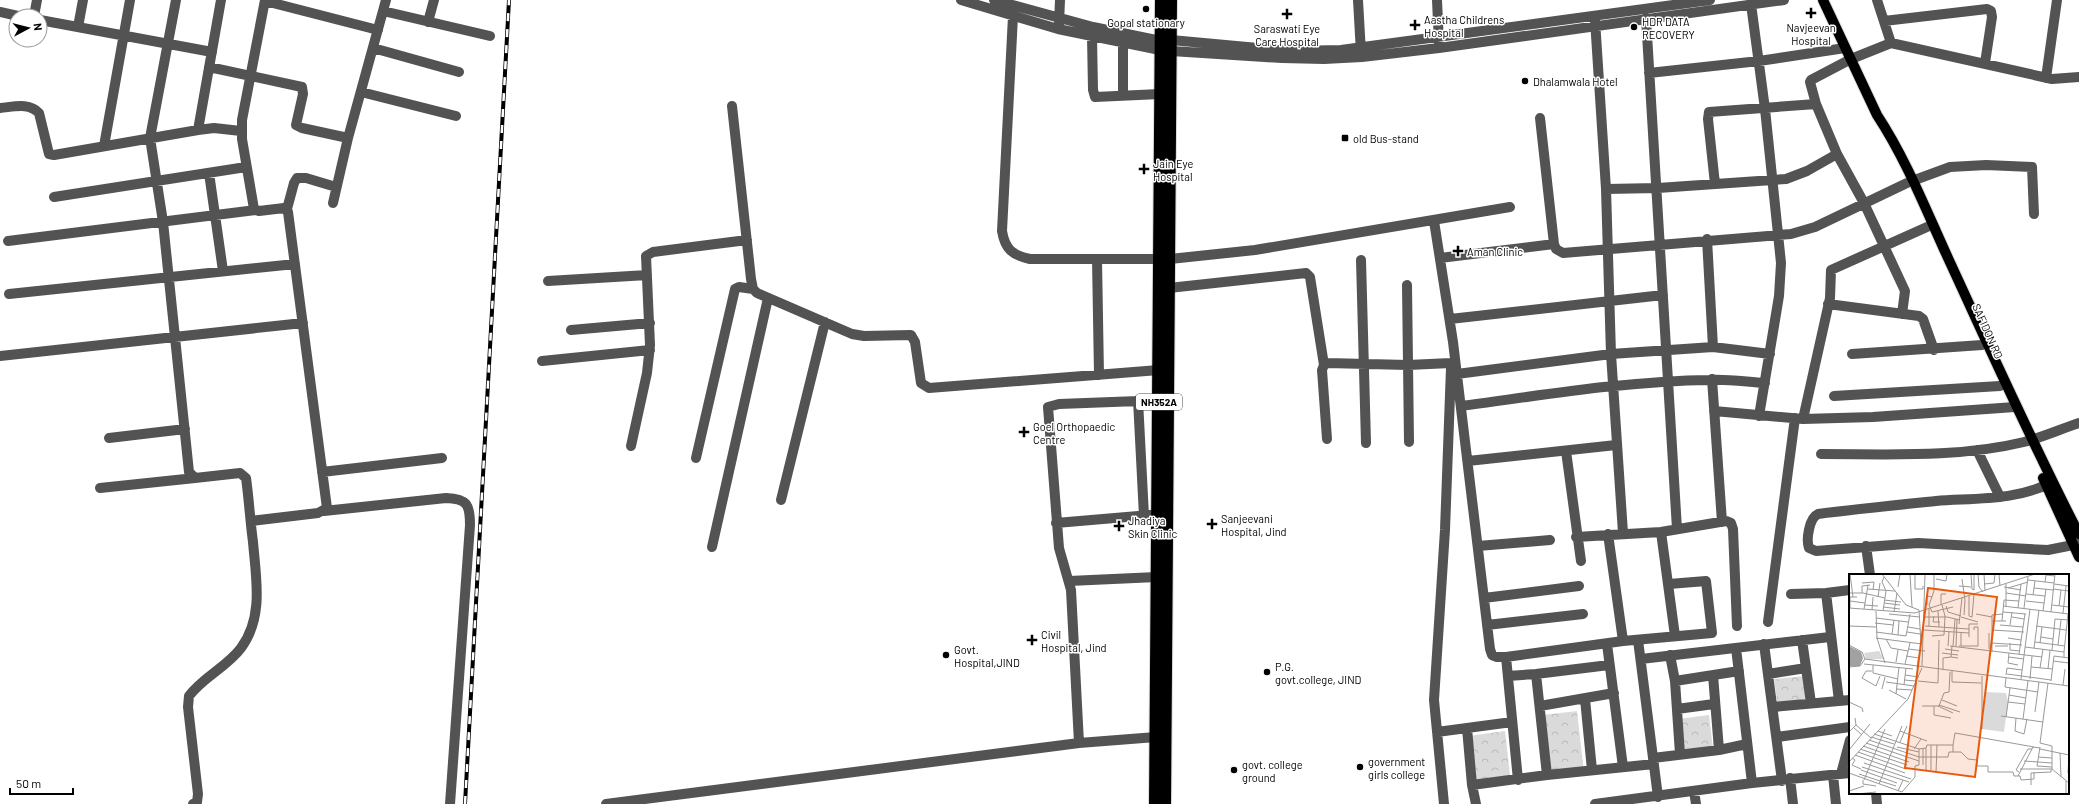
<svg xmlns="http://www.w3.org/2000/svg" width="2079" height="804" font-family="Barlow,sans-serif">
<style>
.forest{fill:url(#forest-crowns)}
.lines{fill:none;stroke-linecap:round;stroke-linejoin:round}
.major-casing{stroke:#dbdbdb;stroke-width:12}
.highway-casing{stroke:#dbdbdb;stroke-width:14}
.minor{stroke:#535353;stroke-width:10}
.major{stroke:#000;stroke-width:10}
.highway{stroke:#000;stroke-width:12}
.rail-casing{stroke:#000;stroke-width:4}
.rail{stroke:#fff;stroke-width:2.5;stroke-dasharray:8;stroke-linecap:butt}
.poi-dot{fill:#000;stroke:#fff;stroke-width:1.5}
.labels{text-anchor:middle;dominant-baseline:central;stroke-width:3;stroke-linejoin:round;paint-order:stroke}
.shield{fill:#fff;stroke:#4c4c4c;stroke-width:1}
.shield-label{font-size:10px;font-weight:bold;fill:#000}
.poi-label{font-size:11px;fill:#000;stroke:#fff;text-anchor:start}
.street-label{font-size:11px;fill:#000;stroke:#fff}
.inset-road{fill:none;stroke:#999;stroke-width:1}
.view{fill:#e8590c;fill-opacity:0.15;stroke:#e8590c;stroke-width:2}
.inset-edge{fill:none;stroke:#000;stroke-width:2}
</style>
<defs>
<pattern id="forest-crowns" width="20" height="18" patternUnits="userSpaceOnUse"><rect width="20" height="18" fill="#dadada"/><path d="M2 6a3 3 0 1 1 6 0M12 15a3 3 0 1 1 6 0" fill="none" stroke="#b9b9b9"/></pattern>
</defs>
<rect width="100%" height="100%" fill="#fff"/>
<path class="forest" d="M1805 676 1808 705 1778 708 1774 679Z
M1577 711 1584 773 1549 776 1543 715Z
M1709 715 1713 749 1683 753 1679 719Z
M1505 731 1511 784 1475 788 1469 736Z"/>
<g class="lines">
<g class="major-casing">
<path id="major" d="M1823 0 1877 115C1906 159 1926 210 1948 258 1991 351 2032 443 2079 534
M2043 478 2079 557"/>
</g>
<g class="highway-casing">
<path id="highway" d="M1155 804 1161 0
M1165 804 1171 0"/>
</g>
<path class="minor" d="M176 0 150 138 163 222 189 472 195 478 240 473 246 478C249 499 250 520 253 542 256 578 264 617 241 648 227 667 203 677 189 696L188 707 198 794 197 802 193 804
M961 0 1058 29 1160 50
M994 0 1093 27 1161 41
M1358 0 1361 53
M1437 0 1439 44
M1877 0 1891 43
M265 1 378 30
M1751 4 1765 109 1781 263 1779 296 1759 416
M383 11 490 36
M0 12 18 16
M34 16 37 0
M1013 16 1002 231C1005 249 1012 255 1030 259H1170L1255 250 1510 207
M1646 18C1657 188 1666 359 1677 529
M40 20 212 52
M1595 20 1606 189 1611 354 1623 533
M1884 21 1987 9 1991 11 1992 17 1985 63
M428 22 434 0
M1059 24 1060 0
M78 27 83 0
M1092 37 1093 90 1095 97 1160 94
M1171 40 1290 51 1341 50 1710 0
M373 48 459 72
M1171 51 1282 58 1324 59 1362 57 1439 48 1784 0
M209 67 302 87 303 94 296 125 302 128 348 138
M1649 73 1759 61 1845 48
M2046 78 2057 0
M361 92 456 116
M1123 96V43
M732 106 751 279 753 289 757 293 852 334 864 336 911 335 915 342 921 383 929 388 1159 370
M0 108C13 107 29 102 39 113L49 154 54 155 198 130 214 128 241 131
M1540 118 1554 244 1556 249 1563 253 1791 234 1815 227 1907 183
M198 130 221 0
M104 146 130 0
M209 173 223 271
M1912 181 1950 167 1986 165 2032 167 2034 214
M1715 184 1708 119 1709 112 1816 104
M1606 189 1658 188 1786 179 1807 171 1837 154
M54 197 246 167
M333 203 348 138 386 0
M287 209 294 183 297 178H306L336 187
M1434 221 1453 342 1490 649 1492 655 1497 657H1506L1623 641 1712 633 1706 581 1669 584
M1707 239 1713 347
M8 241 256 210
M1440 258 1554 244
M1097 259 1099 375
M1361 260 1366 443
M548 281 647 275
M1407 285 1409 442
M1169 288 1306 273 1310 277 1324 365
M9 294 295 264
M1828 304 1919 316 1923 319 1934 350
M1902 314 1905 291 1864 203 1837 154 1816 104 1810 82 1811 80 1851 59 1891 43 2052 79 2079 77
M1450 319 1663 295
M571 330 650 323
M1852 354 1982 345
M0 356 303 323
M542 361 650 350
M1457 374 1611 354 1713 347 1770 354
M1712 379 1722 522
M1834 396 2000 386
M1138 400 1144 516
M1461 406C1544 395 1627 381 1710 380 1728 379 1747 382 1765 383
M1714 411 1803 419 1873 417 2015 407
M1803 419 1830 298 1831 270 1927 227
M109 438 185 429
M1327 439 1322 370 1324 365 1327 363 1408 365 1451 363
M631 446 647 373 650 345 646 256 653 252 747 240
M1977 450 2000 497
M1566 451 1581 561
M1821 454C1889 454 1958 458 2024 442 2043 437 2061 429 2079 423
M696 458 735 289 739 287 753 289
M1468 461 1616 445
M322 472 442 458
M2052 482C2017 501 1974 498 1936 501 1897 505 1857 509 1818 514 1809 518 1806 540 1809 548L1816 551 1918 543 2048 550 2073 545 2079 539
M100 488 195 478
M781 500 825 322
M324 511 446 498C467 499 470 504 470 525L450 804
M251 521 318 513 327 508 288 212 284 208 259 211 254 209 242 139V120L265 0
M1056 523 1150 515
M1661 532 1675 636
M1608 534 1623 641
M1576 537 1661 532 1726 521 1731 523 1733 529 1737 626
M1478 546 1550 540
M1866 546 1870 575
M712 547 768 298
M1069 581 1157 577
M1826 593 1839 701
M1791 594 1826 593 1850 590
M1484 598 1579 586
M1768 622 1795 418
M1487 625 1583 614
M1638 640 1658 797
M1802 640 1811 703
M1607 644 1623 767
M1764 644 1782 781
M1736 648 1752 783
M1670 655 1675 681 1680 754
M1506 657 1518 780
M1641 659 1830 637
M1536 674 1547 775
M1768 674 1806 668
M1713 675 1719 750
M1508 676 1536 674 1609 665
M1675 681 1739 671
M1585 699 1592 770
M1540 706 1614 693
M1773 707 1850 700
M1677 709 1714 704
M1467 728 1472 785 1476 804
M1437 732 1512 722
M1777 737 1850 727
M1079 743 1071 590 1059 548 1048 407 1059 404 1165 400
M1653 758 1719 750 1747 744
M1841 774 1850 740
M1833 775 1836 804
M1790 778 1793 804
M1472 785 1547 775 1654 764
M1694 791 1696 804
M1876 793 1877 804
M606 804 1079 743 1156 737
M1444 804 1434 700 1445 530 1451 368
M1595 804 1752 783 1850 773"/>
<use href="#major" class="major"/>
<use href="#highway" class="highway"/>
<g class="rail-casing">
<path id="rail" d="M465 804 509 0"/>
</g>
<use href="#rail" class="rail"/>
</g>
<g class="poi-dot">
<circle cx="1146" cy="9" r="4"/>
<path d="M1809 7h4v4h4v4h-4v4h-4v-4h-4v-4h4z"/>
<path d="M1285 8h4v4h4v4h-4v4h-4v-4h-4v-4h4z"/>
<path d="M1413 19h4v4h4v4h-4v4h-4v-4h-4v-4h4z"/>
<circle cx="1634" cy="27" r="4"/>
<circle cx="1525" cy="81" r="4"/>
<rect x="1341" y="134" width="8" height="8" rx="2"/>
<path d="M1142 163h4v4h4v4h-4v4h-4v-4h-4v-4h4z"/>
<path d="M1456 245h4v4h4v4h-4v4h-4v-4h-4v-4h4z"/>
<path d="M1022 426h4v4h4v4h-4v4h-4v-4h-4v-4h4z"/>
<path d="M1210 518h4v4h4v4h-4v4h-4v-4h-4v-4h4z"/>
<path d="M1117 520h4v4h4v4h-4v4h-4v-4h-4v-4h4z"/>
<path d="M1030 634h4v4h4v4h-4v4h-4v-4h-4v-4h4z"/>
<circle cx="946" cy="655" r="4"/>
<circle cx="1267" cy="672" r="4"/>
<circle cx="1360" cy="767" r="4"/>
<circle cx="1234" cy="770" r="4"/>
</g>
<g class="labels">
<rect class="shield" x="1136" y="394" width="46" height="16" rx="3"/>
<g class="shield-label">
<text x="1159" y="402">NH352A</text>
</g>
<g class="poi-label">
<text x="1424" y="19">Aastha Childrens<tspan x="1424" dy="13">Hospital</tspan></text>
<text x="1642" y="21">HDR DATA<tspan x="1642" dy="13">RECOVERY</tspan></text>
<text x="1146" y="22" text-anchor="middle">Gopal stationary</text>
<text x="1811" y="27" text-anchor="middle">Navjeevan<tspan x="1811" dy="13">Hospital</tspan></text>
<text x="1287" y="28" text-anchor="middle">Saraswati Eye<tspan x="1287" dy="13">Care Hospital</tspan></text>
<text x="1533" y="81">Dhalamwala Hotel</text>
<text x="1353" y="138">old Bus-stand</text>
<text x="1153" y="163">Jain Eye<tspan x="1153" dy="13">Hospital</tspan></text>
<text x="1467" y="251">Aman Clinic</text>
<text x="1033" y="426">Goel Orthopaedic<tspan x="1033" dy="13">Centre</tspan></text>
<text x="1221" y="518">Sanjeevani<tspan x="1221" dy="13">Hospital, Jind</tspan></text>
<text x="1128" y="520">Jhadiya<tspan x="1128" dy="13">Skin Clinic</tspan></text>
<text x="1041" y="634">Civil<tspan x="1041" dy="13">Hospital, Jind</tspan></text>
<text x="954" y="649">Govt.<tspan x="954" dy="13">Hospital,JIND</tspan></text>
<text x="1275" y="666">P.G.<tspan x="1275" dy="13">govt.college, JIND</tspan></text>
<text x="1368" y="761">government<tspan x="1368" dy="13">girls college</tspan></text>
<text x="1242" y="764">govt. college<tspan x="1242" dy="13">ground</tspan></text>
</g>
<g class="street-label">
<text transform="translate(1988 331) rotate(66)">SAFIDON RD</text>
</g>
</g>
<g transform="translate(1849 574)">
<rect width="220" height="220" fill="#fff"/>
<path d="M30 77 35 85H17L15 79ZM137 118 157 119 159 128 155 158 133 155Z" fill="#dadada"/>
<path d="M0 72 12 78 14 84 11 92H0Z" fill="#a1a1a1"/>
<path class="inset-road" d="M1 0 4 23M33 0 57 31 70 36 72 70M61 0 63 33M66 0V15H74V12M85 0V17L80 31 83 38 104 33M122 0 123 15 125 16M129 0 130 13 134 18M135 0 136 17M150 0 151 12M87 5 97 7 98 0M113 5 116 26 115 41M179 6 205 9M196 8 197 1 206 2M13 9 25 8 24 16M135 10 145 9 146 0M205 10 220 12M110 12 122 13M49 13 51 0M155 13 172 16M159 14 179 8M185 14 204 16M19 15 46 17M204 15 220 17M125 16V0M0 19H14L36 24M13 19V12L21 11M157 19 177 22M177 20 196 22M184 21 186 7M120 22V42L123 43 125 20M29 23 31 9M35 26 52 28M1 27 16 29M177 27 195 29M35 29 51 31M92 30V20H97M15 31 29 32M78 31V22L83 23M203 31 220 33M97 32 99 38 112 42M154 32 220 40M157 32V10M210 32 212 16M34 33 51 35M0 34 66 39 186 0M1 34V23H8M169 34 172 10M175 34 179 3M15 35 19 11M80 35V52M23 36 24 23M27 37 28 64 36 89M34 37 37 17 33 8 35 3M89 37 90 53M194 37 197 15M45 38 48 19M154 38 177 40M202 38 206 0M214 39 217 12M40 40 71 43M127 40 143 43M85 42 84 48H91M75 43H98L111 46M112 43 129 48M163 43 175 45M27 44 59 48M143 47H157M153 47 155 26 170 27M26 49 44 51M110 50 113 24M151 51 174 53M161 51 163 38M0 52 27 53M76 52 120 55M187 52 217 56M59 53 71 55M75 56 120 59M143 56 175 58M27 58 57 62M58 58 71 60M43 60 45 46M49 61 50 47M57 62 61 40M83 62 95 61 96 42 93 31M120 63V50H129M192 63 204 65M27 64 73 70M159 64 172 66M37 65 42 74 59 77M186 68 216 72M143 69 173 71M161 69V76L171 77M191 69 193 53M0 71 13 78 16 85M209 71 212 46M99 72 100 58M101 72 193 83M103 72 102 83 109 84M104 72 106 45M107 72 108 45M110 72H129V53H125V56M112 72V59M146 72H159M176 73 215 78V83M185 74 190 36M59 75 76 77M96 75 110 77M140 75V59M203 76 206 45 220 46M143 78V41L154 40M215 78 219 40M93 79 109 81M160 79 159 89 169 91M170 80 176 40M57 82 70 84M160 83 175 85M204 87 220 89M47 88 49 76M15 90 64 95M56 90 61 69M24 91V99L49 105M73 92 76 0M0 93 11 92 16 85 220 112M68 93 71 77M182 93 204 95M191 94 194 75M199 95 201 76M94 96V84L102 83M23 97H17L13 104 27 112 31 102M103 97V108L132 109M158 100 202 106M56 101 70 103M157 101 158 94 173 96M157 104 156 113 189 118M172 105 181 35M181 105 183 82M55 106 67 107M69 107 89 109 90 66M202 107 205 82 220 84M37 108 65 112M55 111 57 94M214 111 216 95M33 115 36 103M47 115 63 116M40 116 57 125M47 120 50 93M160 121 177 124M93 126 108 132M0 128 13 134 14 138M159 128 176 130M90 131 111 138M73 132H90L95 119 100 118 101 98M85 132V141L102 144M89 132 104 139M186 138 190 108M152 142 194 148M157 143 161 114M167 144 166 157 175 160 178 145M174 145 179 107M7 151 22 164M4 153 13 161M133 155V102M29 157 43 162M51 157 78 167M0 158 7 151 6 144M25 160 70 175 77 174 78 171H104V178M22 163 45 170M20 166 70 183H99L100 178H112L119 185 128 186V192H139V198H164L165 202H171L172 206 185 205V198M51 168 58 152M17 169 70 187M191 169 199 109M191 169 203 172V195L220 209M104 171 106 159 185 173M14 172 60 188M48 173 70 178M191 173 188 192 203 193M11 175 58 191M65 175 72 165M74 175V191M191 175 220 181M0 176 21 150M9 178 57 195M211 179 212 203M6 181 56 199M189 183 203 184M3 184 6 186 3 191 12 195M175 187 203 189M0 188 59 125 73 94M15 189 62 205M13 193 60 208M171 195H203M12 196 48 209M77 196V174M82 196V171M170 198 167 196 179 175H183M0 199 53 218 66 203V192L70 191V175M87 199 88 171M219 199 220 181M10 200 31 207M169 202 184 173 191 174M14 206V210L27 212M15 206 36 155M31 207 47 212M30 210 53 152M182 211V199L202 198V195M0 217 15 212M49 217 54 206M8 220 27 218M217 220V207"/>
<path class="view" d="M79 14 148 23 126 203 56 194Z"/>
<rect width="220" height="220" class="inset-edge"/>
</g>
<g transform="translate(28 28) rotate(83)"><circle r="19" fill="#ffffff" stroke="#999999"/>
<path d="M0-3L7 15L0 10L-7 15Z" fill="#000000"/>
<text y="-6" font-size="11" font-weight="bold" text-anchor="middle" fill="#000000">N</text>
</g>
<path d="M10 788v6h63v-6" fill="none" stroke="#000000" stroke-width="2"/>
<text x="16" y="788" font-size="12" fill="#000000" stroke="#ffffff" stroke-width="3" paint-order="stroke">50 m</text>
</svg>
